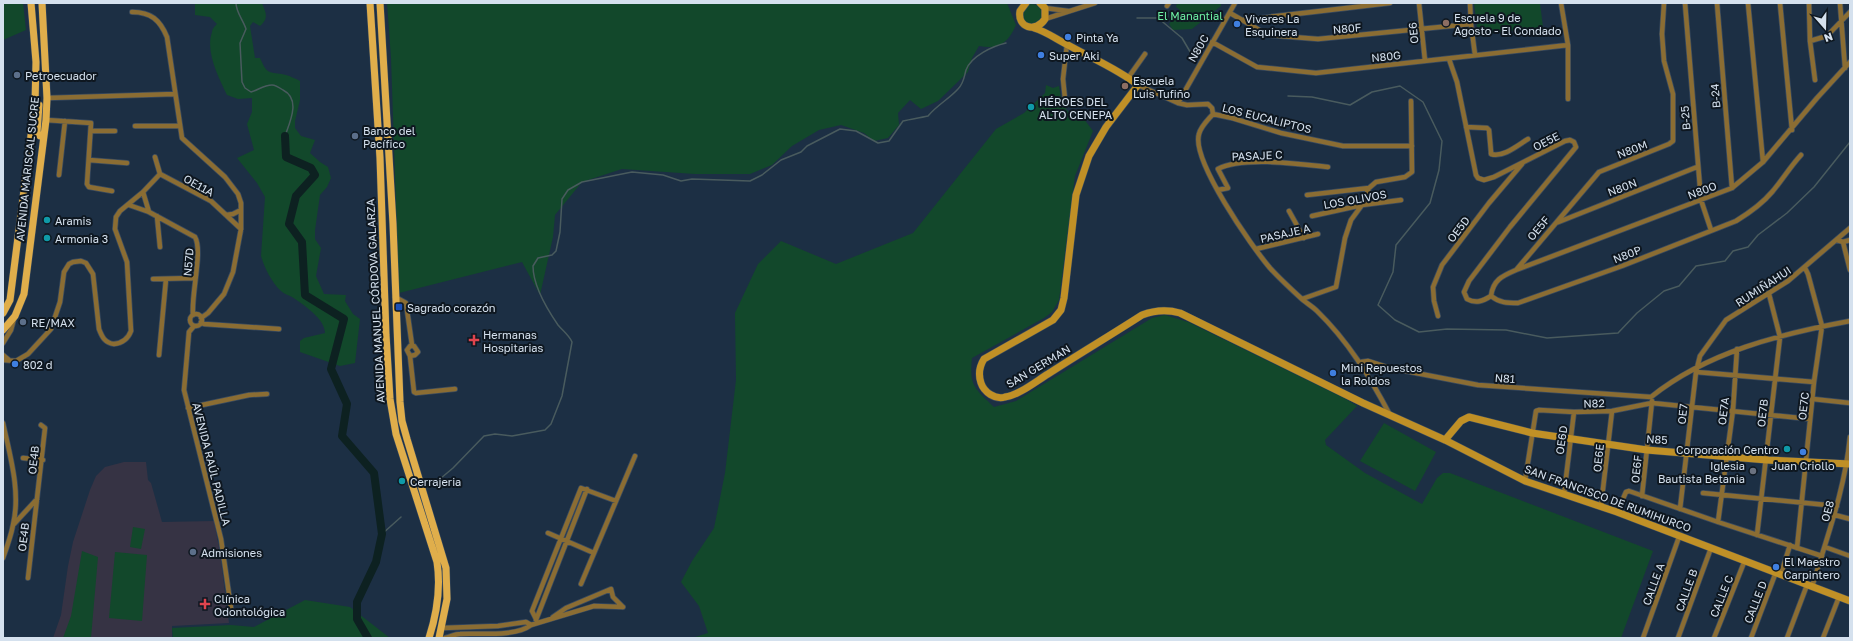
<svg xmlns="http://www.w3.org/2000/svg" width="1853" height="641" font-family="'Golos Text',sans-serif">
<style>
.education{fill:#363344}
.green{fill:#12482b}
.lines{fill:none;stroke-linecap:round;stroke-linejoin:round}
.stream{stroke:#495b5e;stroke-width:1.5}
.river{stroke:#0d2121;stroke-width:8}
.street-casing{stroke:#3a4b5f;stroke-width:6}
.secondary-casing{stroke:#3a4b5f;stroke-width:8}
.primary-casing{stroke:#3a4b5f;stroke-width:8}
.street{stroke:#8b6d33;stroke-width:4.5}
.secondary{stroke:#c09026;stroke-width:7}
.primary{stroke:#e0ae4b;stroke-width:7}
.education-dot{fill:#8d6e63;stroke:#0e1720;stroke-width:1.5}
.shop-dot{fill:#3f7fe0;stroke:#0e1720;stroke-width:1.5}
.service-dot{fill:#5c6f8a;stroke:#0e1720;stroke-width:1.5}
.culture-dot{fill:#0f9aa8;stroke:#0e1720;stroke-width:1.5}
.transit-dot{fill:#1a4fb4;stroke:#0e1720;stroke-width:1.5}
.health-dot{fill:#e0444e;stroke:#0e1720;stroke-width:1.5}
.worship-dot{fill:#6b7280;stroke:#0e1720;stroke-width:1.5}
.labels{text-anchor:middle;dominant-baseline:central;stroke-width:4;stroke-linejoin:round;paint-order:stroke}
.park-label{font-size:11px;fill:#6ff2a5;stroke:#0e1720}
.poi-label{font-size:11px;fill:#d5e1ee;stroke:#0e1720;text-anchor:start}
.street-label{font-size:11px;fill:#d5e1ee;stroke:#0e1720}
</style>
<rect width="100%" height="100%" fill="#1c2f44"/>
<path class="education" d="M124 462H146L148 480 151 483 162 522 214 521 220 553 229 623 172 626V638H53L61 615 68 566 73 542 90 490 96 476 105 467Z"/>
<path class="green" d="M3 3H23L26 30 3 40Z
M195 3H262C266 13 269 18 260 26L253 22 250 26 255 58H260C268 76 268 71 286 75 290 76 296 79 300 81V100L295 121V128L301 136 315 140 310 153 320 162 328 167 331 178 327 187 320 195 315 230V239L321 248 316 276 324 294 346 295 345 301 353 314 360 319 355 363 340 366 300 352V341L304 338 325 333C325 319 304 305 292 297 289 295 284 294 281 291 272 283 264 267 261 256L265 197 257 183 237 158 254 150 247 124 252 112V98L238 99 227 95C219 78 205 52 212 32 212 29 215 26 217 24L210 17 195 15Z
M387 3H1007L1016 25C1008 43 999 50 979 46L972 58 968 72 938 101 921 109 910 100 898 113 899 125 888 138 874 141 864 133 841 125 819 130 792 146 772 165 750 174H695L622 169 582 182 555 215 553 237 540 295 522 262 399 293 391 58Z
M1177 3H1221V6L1192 29 1173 30 1169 24 1180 10 1176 7Z
M1474 3H1540L1543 27 1478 35Z
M1022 14a10 10 0 1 1 20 0a10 10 0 1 1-20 0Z
M1046 85 1053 88 1059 86C1061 98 1062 109 1074 116L1078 111 1093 131 1075 176 1059 300 1052 312 1044 318 972 358C969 387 975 388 994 407L1016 401 1152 318 1165 315 1188 322 1344 398 1357 406 1325 440 1326 445 1365 473 1422 504 1437 478 1443 473H1450L1653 551 1621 638H692L708 633 699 606 681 582 692 561 714 528 725 473 736 380 735 313 758 264 781 241 836 264 913 233 996 129 1024 113 1045 93Z
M1384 423 1436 452 1415 491 1360 461Z
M133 527 145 529 141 549 130 547Z
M82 551 98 557 91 638H63L71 616Z
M115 552 147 555 142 621 109 618Z
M305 600 350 607 390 638H173L172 628 231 625 254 627Z"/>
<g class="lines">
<path class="stream" d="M236 3C236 12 243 20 246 29L240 43 242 82 245 88 251 92C258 90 264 85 272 85 275 85 280 88 283 90 301 99 290 122 285 136
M1137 18H1158L1182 38 1192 55
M1288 96 1312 97 1350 105 1372 92 1400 86 1423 102 1442 141 1439 170 1430 203 1396 245 1393 272 1378 305 1395 320 1419 332 1447 329 1506 330 1547 338 1618 333 1637 313 1664 291 1679 286 1696 266 1725 261 1733 251 1748 247 1758 235 1787 213 1814 187 1850 142
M434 484 453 468 484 436 495 434 512 436 545 430 551 424 562 396 572 342C569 335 563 331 558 325 547 309 533 286 533 266L538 258 552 255 556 251 560 232 562 199 568 190 582 182 632 172 663 175 681 181 692 179 750 181 762 175 781 160 801 152 807 146 840 129 856 131 878 143 889 141 903 121C912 119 919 118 928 116 937 105 949 99 958 89 964 83 964 77 966 70 971 56 993 46 1006 43
M382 534 401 517"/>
<path class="river" d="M285 136 286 157 311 168 315 175 296 196 289 224 302 242 305 295 344 319 331 369 347 404 342 436 374 473 382 534 376 562 357 602V619L368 638"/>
<g class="street-casing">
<path id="street" d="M1419 3 1425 61
M1470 3 1471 24 1475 55
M1561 3 1568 45V99
M1685 3 1701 200 1711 230
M1717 3 1732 188
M1748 3 1763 162
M1780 3 1792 130
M1809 3 1810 41 1815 80
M1840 3 1845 68
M1167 6 1169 3
M1045 8 1068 11
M132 12C151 12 160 20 167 37L182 138 225 177 238 194 241 203V229L233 272 224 294 208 313 201 318
M1230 13 1268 35 1318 39 1471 24
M1045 19 1095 3
M1243 20 1390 3
M1810 41 1827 36 1850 12
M1212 42 1257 67 1316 73 1568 45
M1449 59 1457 82 1476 175 1478 178 1484 180 1494 177 1565 141 1570 140 1574 142 1576 147 1510 227 1469 281 1464 292 1467 299C1476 304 1483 301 1491 296
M1128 78 1145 54
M1138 85 1178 103 1187 105 1208 104 1212 108 1213 114C1208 120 1201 126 1199 134 1191 160 1252 247 1270 268 1280 279 1292 290 1303 300 1308 304 1313 307 1317 311 1348 341 1370 377 1390 415
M47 98 175 94
M1065 99 1063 79 1067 44
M1178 103 1235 3
M1213 114 1232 118 1281 133 1343 146H1412
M46 120 91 123 87 184 89 187 112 191
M135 126H180
M1466 127 1487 128 1489 130 1491 152V154C1503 158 1518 145 1528 139
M91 131H115
M155 157 160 174 211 201 241 229
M89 160 127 163
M59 175 65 121
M1218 190 1228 188 1218 169C1242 156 1301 164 1328 167
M143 192 149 212
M1307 195 1369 188
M129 205 149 212 195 237C203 251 191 294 193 315
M1289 211 1304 238
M226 215 233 214 241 210
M157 216 160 247
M1312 216 1362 205 1401 200
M1556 223 1697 167
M1837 240 1843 242 1850 270
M1843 242 1850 240
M1256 249 1318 234
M1517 269 1599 172 1669 144 1673 141V94L1664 61 1662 34 1664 3
M153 279 195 278
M1491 296C1493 280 1502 276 1516 270L1732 188 1763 162 1817 98 1850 62
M1491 296C1500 303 1507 303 1518 303L1622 266 1736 221C1749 213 1762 204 1772 192 1783 179 1790 167 1801 155
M395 297 406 303 412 345
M1302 299 1336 287 1345 238 1351 220 1362 205 1369 188 1376 182 1405 177 1412 172 1411 101
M190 320a6 6 0 1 1 12 0a6 6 0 1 1-12 0Z
M1438 316 1434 301 1433 287 1442 265 1489 203 1522 164
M201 322 204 324 279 329
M194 326 189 332 184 390 221 539 231 608
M3 343 11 330 14 319
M3 355 9 360
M159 355 166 279
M410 356 415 355 418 352 414 346H410L407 350 410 356 414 392 416 393 455 389
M3 360 16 361 28 354 51 329 60 302 64 272 69 264 73 262 81 261 86 263 93 274 99 329C102 337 105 343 114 344 123 343 128 339 131 331L127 262 115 229 116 217 120 211 143 192 160 174
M1361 362 1368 361 1390 368 1478 385 1651 397
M1696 372 1814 382
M1651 397C1707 352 1780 334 1850 321
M1813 399 1850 403
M188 408 249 395 267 394
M3 423C10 456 21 492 13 525 11 536 7 547 3 558
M23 458 43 460
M1525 481 1536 411 1539 410 1574 412 1612 411 1652 403 1810 419
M1703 493 1837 506
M1564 494 1574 412
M1642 496 1652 401
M1601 506 1612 411
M1680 509 1696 372 1700 356 1726 320 1788 281 1850 228
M1617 512 1626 492 1629 491 1718 522 1822 556
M1835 515 1850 519
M1718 522 1733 410 1737 349
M14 524 37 499
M548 533 594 553
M1757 535 1780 337 1769 294
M1825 547 1850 556
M1797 548 1814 382 1822 326 1808 274 1805 268
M1781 574 1790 545
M28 578 45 428 41 425
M581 584 635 456
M1812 587C1827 537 1845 489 1850 437
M553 617 566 608 611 589 613 597 623 607
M536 619 532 611 581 488 616 501
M536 620 587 489
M442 628 498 626 526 622 531 625
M445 638C450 637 455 634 460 634 479 633 516 637 531 625L594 606 623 607
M1643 638 1679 537
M1678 638 1711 548
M1714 638 1745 560
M1751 638 1776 572
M1787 638 1807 585
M1823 638 1839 597"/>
</g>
<g class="secondary-casing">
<path id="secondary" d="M1026 3 1020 11C1017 28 1036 33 1045 19V8L1040 3
M1034 28C1047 32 1056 39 1068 45 1091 58 1116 68 1138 85L1106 127 1089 156 1076 195 1064 298 1061 310 1053 320 984 359C979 367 978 374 981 383 984 392 995 400 1005 397 1019 395 1035 382 1048 374 1079 354 1111 335 1142 315 1155 310 1166 309 1180 313L1363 403 1445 440 1525 481 1617 512 1850 601
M1445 440 1461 421 1469 417 1532 433 1647 450 1767 460 1850 464"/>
</g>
<g class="primary-casing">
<path id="primary" d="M370 3 380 158 386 335 390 399 396 434 437 562C441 588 437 613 429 638
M380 3 393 224 400 402 402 421 407 439 446 568 447 599 439 638
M39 105 37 133 40 136 44 134
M3 313 10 300 35 104 36 62 31 3
M3 330 15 316 24 294 46 120 47 98 42 3"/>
</g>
<use href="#street" class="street"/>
<use href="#secondary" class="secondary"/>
<use href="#primary" class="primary"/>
</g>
<g class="education-dot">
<circle cx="1446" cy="23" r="4"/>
<circle cx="1125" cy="86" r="4"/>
</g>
<g class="shop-dot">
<circle cx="1237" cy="24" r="4"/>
<circle cx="1068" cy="37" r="4"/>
<circle cx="1041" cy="55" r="4"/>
<circle cx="15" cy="364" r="4"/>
<circle cx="1333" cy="373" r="4"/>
<circle cx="1803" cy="452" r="4"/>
<circle cx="1776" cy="567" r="4"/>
</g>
<g class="service-dot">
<circle cx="17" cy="75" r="4"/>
<circle cx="355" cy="136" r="4"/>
<circle cx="23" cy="322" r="4"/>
<circle cx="193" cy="552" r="4"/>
</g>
<g class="culture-dot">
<circle cx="1031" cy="107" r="4"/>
<circle cx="47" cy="220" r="4"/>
<circle cx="47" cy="238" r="4"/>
<circle cx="1787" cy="449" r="4"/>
<circle cx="402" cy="481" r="4"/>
</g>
<rect class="transit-dot" x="395" y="303" width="8" height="8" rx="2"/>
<g class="health-dot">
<path d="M472 334h4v4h4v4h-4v4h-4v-4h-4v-4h4z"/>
<path d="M203 598h4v4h4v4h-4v4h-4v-4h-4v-4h4z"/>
</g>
<circle class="worship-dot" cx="1753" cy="471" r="4"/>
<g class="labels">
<g class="park-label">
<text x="1190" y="15">El Manantial</text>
</g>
<g class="poi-label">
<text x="1454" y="17">Escuela 9 de<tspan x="1454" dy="13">Agosto - El Condado</tspan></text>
<text x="1245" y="18">Viveres La<tspan x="1245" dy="13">Esquinera</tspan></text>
<text x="1076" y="37">Pinta Ya</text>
<text x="1049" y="55">Super Aki</text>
<text x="25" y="75">Petroecuador</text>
<text x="1133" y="80">Escuela<tspan x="1133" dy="13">Luis Tufiño</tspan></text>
<text x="1039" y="101">HÉROES DEL<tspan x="1039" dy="13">ALTO CENEPA</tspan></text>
<text x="363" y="130">Banco del<tspan x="363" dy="13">Pacífico</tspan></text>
<text x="55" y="220">Aramis</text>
<text x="55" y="238">Armonia 3</text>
<text x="407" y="307">Sagrado corazón</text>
<text x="31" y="322">RE/MAX</text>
<text x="483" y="334">Hermanas<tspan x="483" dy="13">Hospitarias</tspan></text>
<text x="23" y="364">802 d</text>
<text x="1341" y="367">Mini Repuestos<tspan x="1341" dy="13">la Roldos</tspan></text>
<text x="1779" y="449" text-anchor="end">Corporación Centro</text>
<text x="1745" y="465" text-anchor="end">Iglesia<tspan x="1745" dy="13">Bautista Betania</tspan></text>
<text x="1803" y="465" text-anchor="middle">Juan Criollo</text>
<text x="410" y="481">Cerrajeria</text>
<text x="201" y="552">Admisiones</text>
<text x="1784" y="561">El Maestro<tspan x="1784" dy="13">Carpintero</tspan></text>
<text x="214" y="598">Clínica<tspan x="214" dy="13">Odontológica</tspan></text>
</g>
<g class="street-label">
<text transform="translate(1347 28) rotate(-5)">N80F</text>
<text transform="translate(1413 33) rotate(-96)">OE6</text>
<text transform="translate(1198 48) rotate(-60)">N80C</text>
<text transform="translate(1386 56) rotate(-6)">N80G</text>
<text transform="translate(1715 96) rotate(-95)">B-24</text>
<text transform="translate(1267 118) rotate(14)">LOS EUCALIPTOS</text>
<text transform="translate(1685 118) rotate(-95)">B-25</text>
<text transform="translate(1546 141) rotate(-27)">OE5E</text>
<text transform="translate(1632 149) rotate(-21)">N80M</text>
<text transform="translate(1257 155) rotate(-2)">PASAJE C</text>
<text transform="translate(27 169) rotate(-84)">AVENIDA MARISCAL SUCRE</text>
<text transform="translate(199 185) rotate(29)">OE11A</text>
<text transform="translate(1622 187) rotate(-21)">N80N</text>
<text transform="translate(1702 190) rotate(-21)">N80O</text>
<text transform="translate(1355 199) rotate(-10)">LOS OLIVOS</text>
<text transform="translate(1538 228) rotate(-50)">OE5F</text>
<text transform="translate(1458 229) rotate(-52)">OE5D</text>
<text transform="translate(1285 233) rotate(-13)">PASAJE A</text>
<text transform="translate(1627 254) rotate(-21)">N80P</text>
<text transform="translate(188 262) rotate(-85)">N57D</text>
<text transform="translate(1763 286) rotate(-33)">RUMIÑAHUI</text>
<text transform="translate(375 301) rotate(-93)">AVENIDA MANUEL CÓRDOVA GALARZA</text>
<text transform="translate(1038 366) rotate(-31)">SAN GERMAN</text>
<text transform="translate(1505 378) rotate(4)">N81</text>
<text transform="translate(1594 403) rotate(-2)">N82</text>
<text transform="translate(1803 406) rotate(-84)">OE7C</text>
<text transform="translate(1723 411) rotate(-83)">OE7A</text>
<text transform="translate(1762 413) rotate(-84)">OE7B</text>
<text transform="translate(1682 414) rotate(-84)">OE7</text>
<text transform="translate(1657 439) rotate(4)">N85</text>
<text transform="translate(1561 440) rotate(-82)">OE6D</text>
<text transform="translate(1598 458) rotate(-84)">OE6E</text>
<text transform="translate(33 460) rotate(-84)">OE4B</text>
<text transform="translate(212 464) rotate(76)">AVENIDA RAÚL PADILLA</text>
<text transform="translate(1636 469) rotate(-84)">OE6F</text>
<text transform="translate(1608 498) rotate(20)">SAN FRANCISCO DE RUMIHURCO</text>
<text transform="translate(1827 511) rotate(-75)">OE8</text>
<text transform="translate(23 537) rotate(-83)">OE4B</text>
<text transform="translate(1653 584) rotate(-70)">CALLE A</text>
<text transform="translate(1686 590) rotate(-70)">CALLE B</text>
<text transform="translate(1721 596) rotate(-68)">CALLE C</text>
<text transform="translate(1755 602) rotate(-69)">CALLE D</text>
</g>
</g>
<rect width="1853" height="641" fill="none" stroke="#d5e1ee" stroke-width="8"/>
<g transform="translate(1825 28) rotate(160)" stroke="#0e1720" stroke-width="3" paint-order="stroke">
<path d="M0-3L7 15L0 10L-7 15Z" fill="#d5e1ee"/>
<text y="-6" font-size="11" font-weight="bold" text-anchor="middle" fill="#d5e1ee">N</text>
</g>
</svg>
